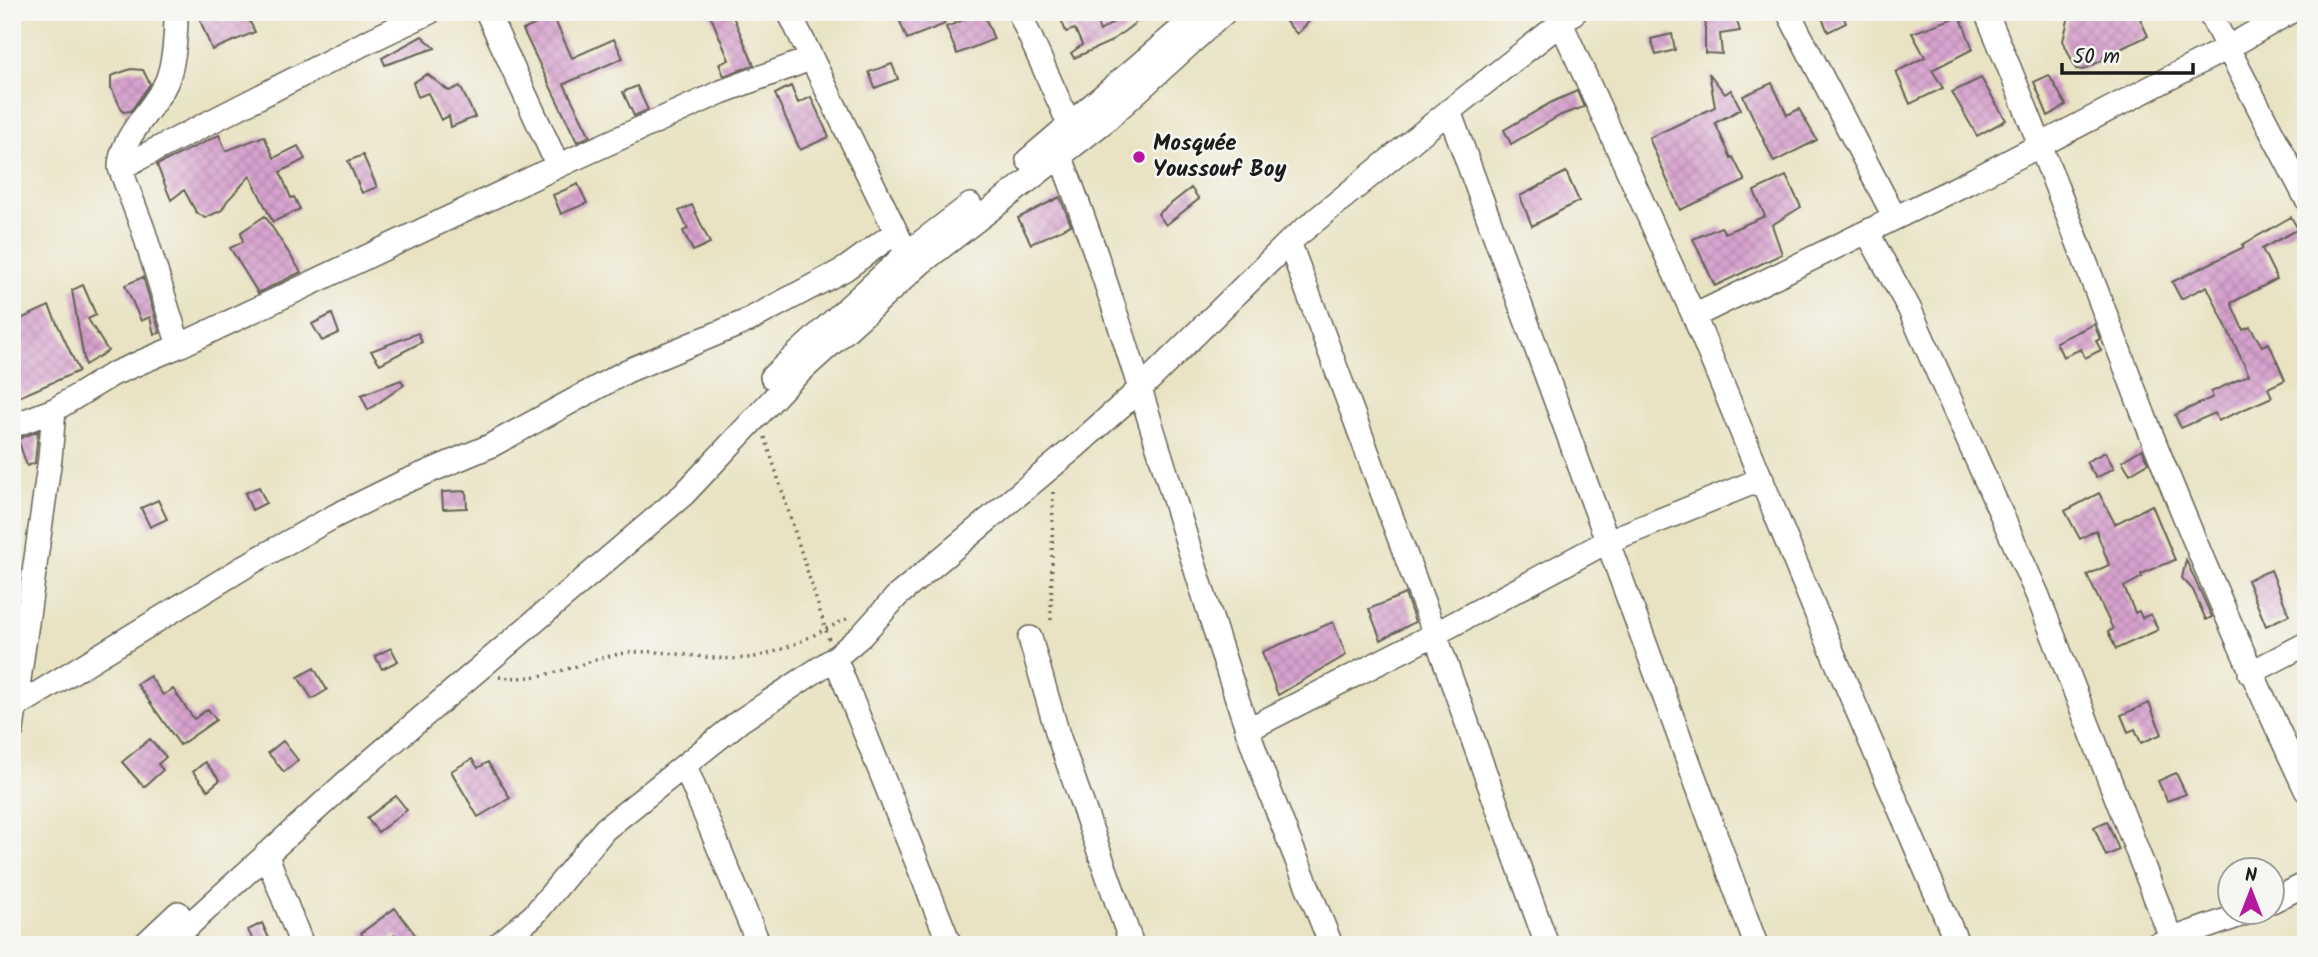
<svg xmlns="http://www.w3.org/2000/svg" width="2318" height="957" font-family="Kalam,sans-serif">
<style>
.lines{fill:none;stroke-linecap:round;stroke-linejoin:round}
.stream{stroke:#5fb9dd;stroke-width:5}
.building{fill:url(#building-cross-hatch)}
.minor-casing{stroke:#646256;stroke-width:26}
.path{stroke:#646256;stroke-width:3.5;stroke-dasharray:2 5;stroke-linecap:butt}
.minor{stroke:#fff;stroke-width:23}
.poi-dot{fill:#b5179e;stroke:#f6f6f2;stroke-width:2.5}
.labels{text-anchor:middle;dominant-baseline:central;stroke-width:5;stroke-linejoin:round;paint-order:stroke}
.poi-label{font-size:23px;font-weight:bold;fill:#1c1c1c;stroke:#f6f6f2;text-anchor:start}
</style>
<defs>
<pattern id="building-cross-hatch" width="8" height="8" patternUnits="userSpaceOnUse" patternTransform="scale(1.75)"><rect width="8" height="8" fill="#d6a1cd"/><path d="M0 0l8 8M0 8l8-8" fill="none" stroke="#b78aaf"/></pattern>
</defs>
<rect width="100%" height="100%" fill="#f6f6f2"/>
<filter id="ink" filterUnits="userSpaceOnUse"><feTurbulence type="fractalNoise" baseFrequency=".0143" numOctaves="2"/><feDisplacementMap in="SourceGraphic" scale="14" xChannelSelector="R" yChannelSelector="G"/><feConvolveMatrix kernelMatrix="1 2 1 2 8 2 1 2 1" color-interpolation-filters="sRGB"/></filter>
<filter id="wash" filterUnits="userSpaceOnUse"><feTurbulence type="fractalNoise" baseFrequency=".00686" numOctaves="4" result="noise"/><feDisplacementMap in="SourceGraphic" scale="28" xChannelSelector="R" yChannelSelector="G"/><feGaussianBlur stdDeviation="1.57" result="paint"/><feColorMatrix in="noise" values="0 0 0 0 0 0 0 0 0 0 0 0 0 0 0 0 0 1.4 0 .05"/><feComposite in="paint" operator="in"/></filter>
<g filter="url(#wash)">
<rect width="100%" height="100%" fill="#e9e3c3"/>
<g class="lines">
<path class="stream" d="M2299 202 2306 217"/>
</g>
<g id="blocks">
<path class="building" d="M220 12H245L255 32 212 50 200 20Z
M709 12H731L754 65 724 76 719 64 729 60Z
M896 12H940L945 24 907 39Z
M983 12 994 39 957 54 946 27Z
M1079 12H1093L1100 31 1129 12H1150L1110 42 1074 58 1071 53 1082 45 1075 29 1066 32 1061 19Z
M1295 12H1318L1297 34 1286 22Z
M1705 12H1734L1740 31 1720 34 1722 54 1705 53Z
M1833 12H1842L1846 23 1828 32 1822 18Z
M2070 12H2137L2148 36 2103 57V60L2083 70 2076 69 2063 41Z
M553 16 572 58 614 39 623 58 564 84 590 136 577 142 523 30Z
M1960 16 1973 49 1932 70 1943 88 1910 104 1896 72 1925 57 1912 33Z
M1672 34 1675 50 1656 55 1651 39Z
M422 36 435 48 385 65 382 58Z
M892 64 898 79 875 88 869 72Z
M131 69 143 70 150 84 131 111 123 112 111 88V76Z
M1709 73 1725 94 1731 90 1741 109 1715 123 1731 158 1733 157 1745 181 1680 210 1649 138 1715 107Z
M427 74 449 91 460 86 475 117 451 127 449 116 441 120 428 93 418 97 413 83Z
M2049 75 2066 105 2048 116 2034 82Z
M1981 78 2006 120 1977 136 1952 92Z
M1772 83 1787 115 1799 109 1817 140 1774 162 1743 96Z
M637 86 648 110 634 116 623 92Z
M791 86 798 103 811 97 829 137 800 150 775 94Z
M1577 91 1584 107 1561 115 1511 144 1504 130 1552 102Z
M219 135 226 151 264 136 274 158 298 146 305 159 280 172 291 198 294 197 300 209 273 222 250 176 227 201 222 210 205 218 196 212 184 190 171 200 157 165Z
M363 155 377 187 362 193 348 161Z
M1566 172 1579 201 1532 226 1520 196Z
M1786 176 1801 207 1772 225 1782 254 1715 286 1693 239 1721 227 1725 233 1765 216 1754 191Z
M578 184 587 203 561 214 553 195Z
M1191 188 1199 199 1166 225 1158 214Z
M1060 197 1071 225 1031 244 1018 218Z
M692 205 710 243 693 251 683 231 688 229 679 211Z
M265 216 301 272 258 293 230 248 243 242 241 232Z
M2291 217 2298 229 2262 249 2277 279 2231 303 2243 330 2250 327 2262 346 2269 343 2285 380 2268 388 2272 397 2218 421 2215 413 2181 428 2175 415 2213 397 2211 392 2249 375 2207 286 2181 299 2172 282 2244 247 2242 245Z
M143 277 160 333 154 334 150 317 141 321 125 285Z
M83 285 96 315 88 319 108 351 85 365 72 290Z
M49 306 79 371 12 400V323Z
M332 314 339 333 322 341 312 324Z
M2094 324 2100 339 2096 341 2101 350 2085 358 2081 349 2063 357 2056 342Z
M418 333 422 342 380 364 371 351Z
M401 380 404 385 368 410 361 395Z
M38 431 35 463 27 466 18 439Z
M2142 449 2148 463 2130 474 2122 461Z
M2105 452 2114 468 2096 478 2086 462Z
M259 487 266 503 252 510 245 493Z
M466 491 467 508 443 509 442 492Z
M2099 493 2115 524 2152 505 2175 560 2141 574 2142 577 2124 587 2135 613 2139 611 2142 618 2151 614 2158 630 2116 649 2108 632 2113 629 2087 575 2109 565 2096 530 2080 539 2065 511Z
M158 500 167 519 150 527 141 508Z
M2186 560 2212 617 2206 620 2193 590 2182 578Z
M2271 570 2289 615 2266 626 2247 580Z
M1405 594 1415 622 1381 640 1369 609Z
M1333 622 1346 655 1278 695 1262 652Z
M391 648 398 661 382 669 375 656Z
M314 668 327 690 312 699 298 677Z
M150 676 163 695 173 689 194 719 208 709 216 720 180 745 137 684Z
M2149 703 2162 734 2141 743 2135 729 2128 732 2121 715Z
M150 739 166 757 158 764 163 770 144 787 122 762Z
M283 741 298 760 284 772 268 753Z
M472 759 478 768 488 762 510 798 478 817 451 771Z
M205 762 220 780 208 790 193 772Z
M2176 773 2186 794 2167 801 2158 781Z
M396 796 407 810 378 832 367 818Z
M2107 821 2119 850 2106 856 2094 827Z
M395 908 423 945H402L395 935 382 945H370L361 933Z
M262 923 272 945H255L248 930Z"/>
</g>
</g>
<g filter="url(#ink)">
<use href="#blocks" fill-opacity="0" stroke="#646256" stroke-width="2"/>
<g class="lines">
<g class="minor-casing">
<path id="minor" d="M176 12C176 34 175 62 166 83 153 110 119 139 120 168L143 229 179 346
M487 12 558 166
M789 12 902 244
M1019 12 1075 137
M1556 12 1694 316 1834 656 1958 945
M1788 12 1895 218
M1986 12C2043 147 2094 285 2146 421 2195 546 2249 669 2306 790
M2209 12 2306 198
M1449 111 1756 945
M1060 155C1132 343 1182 538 1247 728 1271 801 1303 873 1331 945
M1028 160 1201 12
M120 168 363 44 430 12
M1867 232 1909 308 2037 594 2172 940
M1289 242 1435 634 1547 945
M1694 316 1975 179 2229 47 2290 12
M772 377 907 253 970 205
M12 426 54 410 113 374 179 346 558 166 721 92 810 59
M1030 638 1058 735 1132 945
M835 658 950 945
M2250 673 2306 644
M12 709 254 561 335 516 404 482 490 446 627 371 747 321 845 269 896 232
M12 730 50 458 54 410
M1247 730 1435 634 1606 542 1762 479
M685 766 759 945
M266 854 302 945
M2272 901 2306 884
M144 945 178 913
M167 945 351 778 684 494 789 382 921 263 1104 122 1225 12
M498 945 534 915 605 829 740 721 835 658 861 636 897 596 1075 447 1140 389 1289 242 1449 111 1575 12
M2156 945 2249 912"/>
</g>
<path class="path" d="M765 437 829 640
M1051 620 1053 492
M499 677C548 682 575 663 619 654 661 646 704 662 747 658 780 655 820 631 851 617"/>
<use href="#minor" class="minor"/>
</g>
</g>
<circle class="poi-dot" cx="1139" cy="157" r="7"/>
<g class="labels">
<g class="poi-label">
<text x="1153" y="144">Mosquée<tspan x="1153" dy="26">Youssouf Boy</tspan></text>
</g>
</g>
<rect width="2318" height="957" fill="none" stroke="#f6f6f2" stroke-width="42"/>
<g transform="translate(2251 891)"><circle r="33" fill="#f6f6f2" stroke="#9f9f9c" stroke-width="2"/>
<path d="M0-5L12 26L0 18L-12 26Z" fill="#b5179e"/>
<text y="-10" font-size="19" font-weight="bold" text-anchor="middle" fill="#1c1c1c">N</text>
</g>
<path d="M2062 63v10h131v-10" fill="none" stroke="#1c1c1c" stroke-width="3.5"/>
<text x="2073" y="63" font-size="21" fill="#1c1c1c" stroke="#f6f6f2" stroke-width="5" paint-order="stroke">50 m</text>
</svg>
